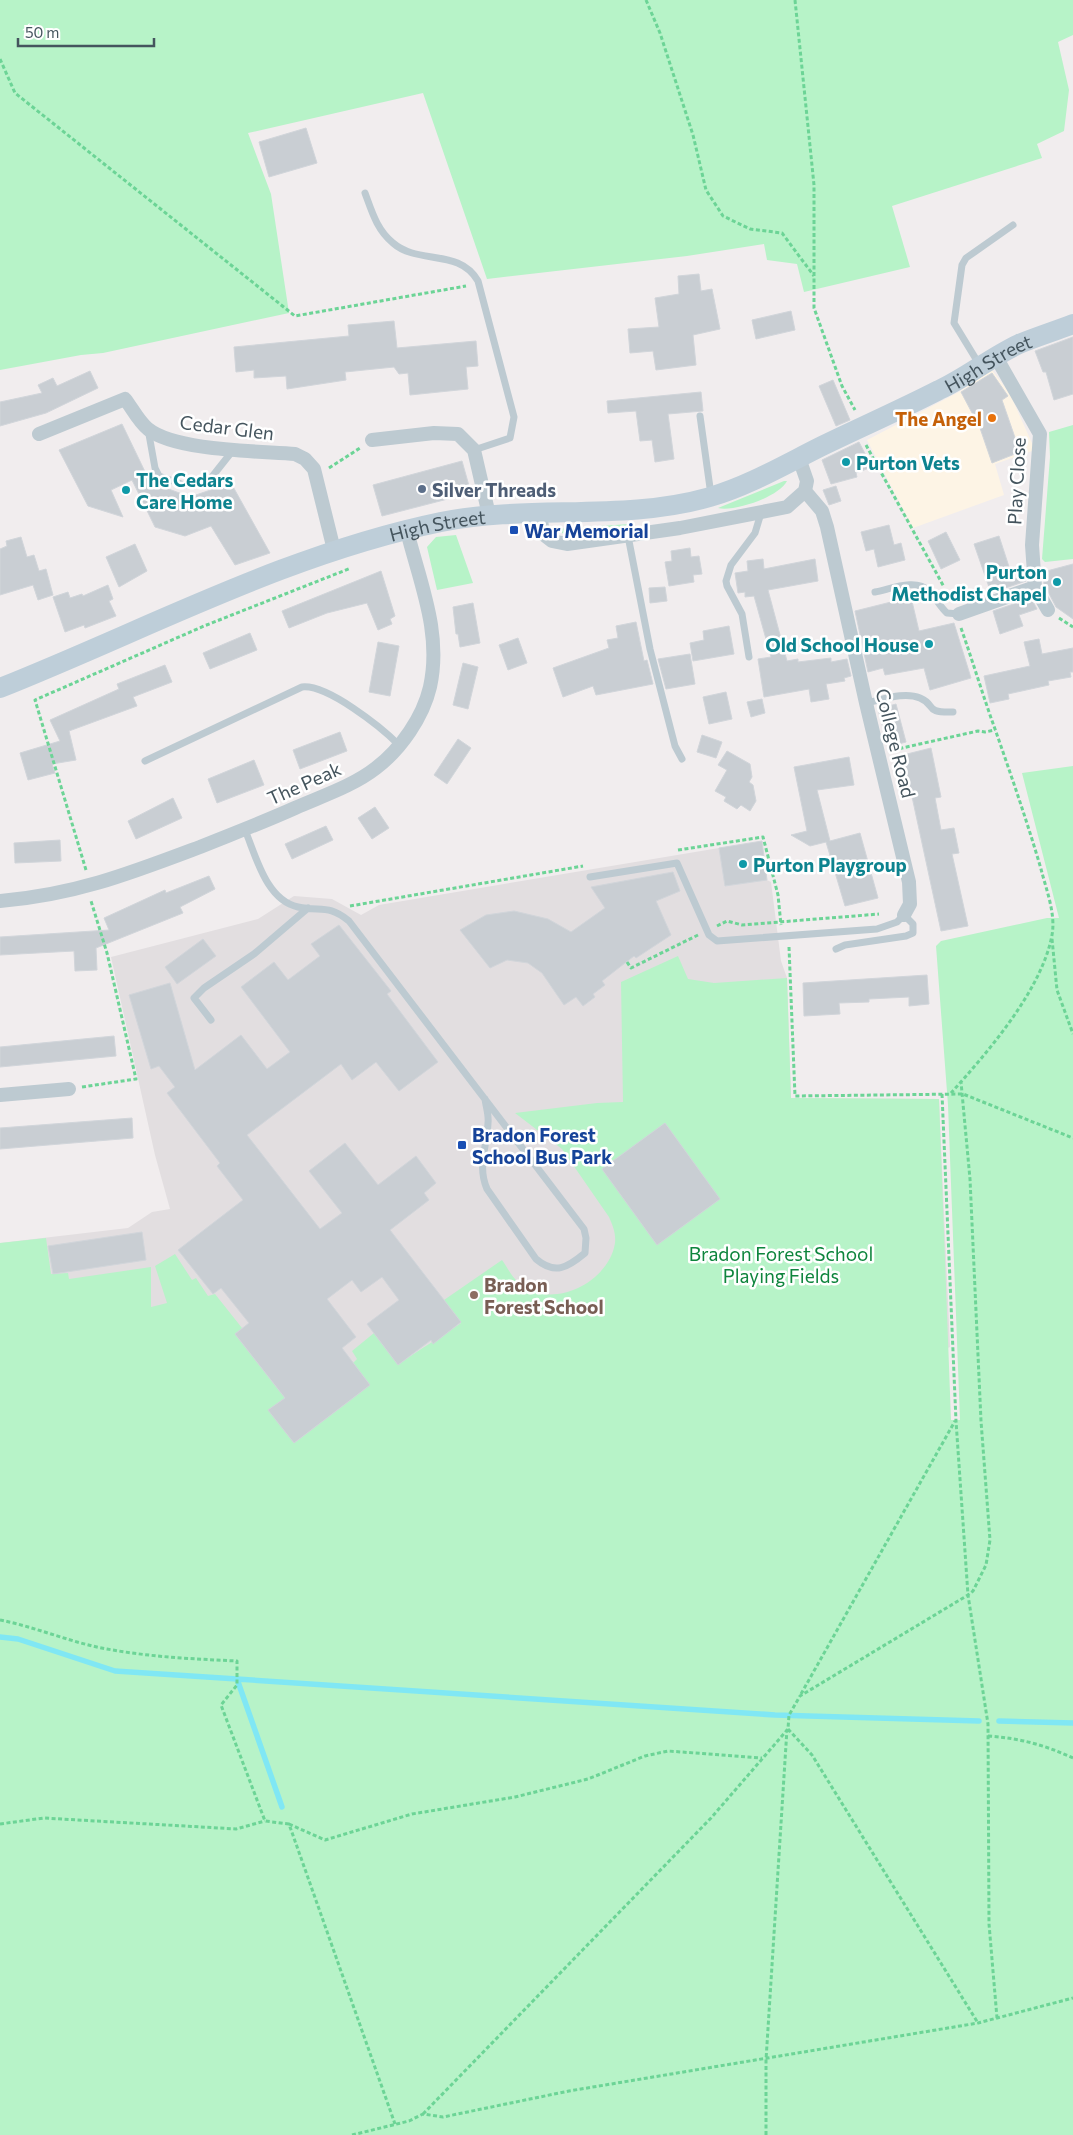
<svg xmlns="http://www.w3.org/2000/svg" width="1073" height="2135" font-family="Commissioner,sans-serif">
<style>
.commercial{fill:#fdf4e5}
.education{fill:#e2dee0}
.green{fill:#b7f3c8}
.lines{fill:none;stroke-linecap:round;stroke-linejoin:round}
.stream{stroke:#80e7f4;stroke-width:5.5}
.building{fill:#c9ced3;stroke:#d1d5da}
.path{stroke:#6cd496;stroke-width:3;stroke-dasharray:4 2.5;stroke-linecap:butt}
.lane{stroke:#bdcad1;stroke-width:7}
.street{stroke:#bdcad1;stroke-width:14}
.secondary{stroke:#beced9;stroke-width:20}
.food-dot{fill:#e8710a;stroke:#fff;stroke-width:2}
.culture-dot{fill:#0f9aa8;stroke:#fff;stroke-width:2}
.service-dot{fill:#5c6f8a;stroke:#fff;stroke-width:2}
.transit-dot{fill:#1a4fb4;stroke:#fff;stroke-width:2}
.education-dot{fill:#8d6e63;stroke:#fff;stroke-width:2}
.labels{text-anchor:middle;dominant-baseline:central;stroke-width:5;stroke-linejoin:round;paint-order:stroke}
.street-label{font-size:19px;fill:#44545d;stroke:#fff}
.food-label{font-size:19px;font-weight:bold;fill:#c56008;stroke:#fff;text-anchor:end}
.culture-label{font-size:19px;font-weight:bold;fill:#0d838f;stroke:#fff;text-anchor:start}
.service-label{font-size:19px;font-weight:bold;fill:#4e5e75;stroke:#fff;text-anchor:start}
.transit-label{font-size:19px;font-weight:bold;fill:#164399;stroke:#fff;text-anchor:start}
.park-label{font-size:19px;fill:#0e853d;stroke:#fff}
.education-label{font-size:19px;font-weight:bold;fill:#785e54;stroke:#fff;text-anchor:start}
</style>
<rect width="100%" height="100%" fill="#f1edee"/>
<path class="commercial" d="M992 370 1010 394 1035 450 995 464 1004 495 913 528 867 440 959 392Z"/>
<path class="education" d="M719 848 725 886 767 880 771 882 781 961 787 978 791 1098 939 1099 950 1347 431 1585 0 1243 128 1228 152 1212 170 1209 155 1155 111 957 258 919 294 896 332 899 361 915 379 905Z"/>
<path class="green" d="M0 0H1073V35L1058 42 1069 90 1064 131 1037 144 1042 158 892 206 910 267 804 292 797 264 767 260 764 244 687 256 487 279 423 93 248 133 271 194 289 313 103 353 81 355 0 370Z
M1073 425V559L1045 562 1042 559 1050 457 1049 432Z
M784 481H787C779 497 734 512 718 508Z
M630 524C614 530 568 542 555 529Z
M456 535 473 583 437 590 427 547 436 537Z
M1073 766V2135H0V1243L46 1238 51 1274 68 1273 69 1279 151 1267V1307L167 1303 155 1266 175 1254 192 1280 196 1278 208 1296 215 1294 242 1328 235 1334 285 1398 269 1410 294 1443 370 1385 353 1363 357 1359 352 1351 374 1333 398 1365C418 1350 440 1338 461 1323L444 1300 502 1260C507 1267 512 1277 518 1282 550 1312 609 1283 615 1243 616 1234 613 1226 609 1217L562 1149 515 1113 597 1103 623 1102 621 982 678 956 688 979 714 983 787 978 791 1098 939 1099 951 1420H960L948 1105 936 946 941 941 1047 918H1059L1022 773Z"/>
<g class="lines">
<path class="stream" d="M0 1637 18 1639 115 1671 237 1679
M999 1721 1073 1723
M282 1807 237 1679 775 1715 979 1721"/>
</g>
<path class="building" d="M306 128 317 163 269 177 259 142Z
M699 274 701 291 712 289 720 329 693 335 696 365 656 370 653 351 630 353 628 329 659 327 655 298 679 294 678 276Z
M791 311 795 330 756 339 752 320Z
M394 321 397 348 476 341 478 366 466 367 468 389 410 395 408 373 399 374 394 367 345 372 346 380 287 389 286 376 254 378V370L236 372 234 347 349 336 348 325Z
M1073 337V394L1054 400 1046 372H1043L1035 351Z
M90 371 98 388 46 413 0 426V402L42 393 38 385 53 378 57 386Z
M992 373 1008 396 1002 400 1020 452 992 463 980 428 961 392Z
M833 380 850 420 836 426 819 386Z
M701 392 703 411 668 414 674 459 655 462 652 440 640 441 636 411 608 413 607 401Z
M122 424 150 482 190 497 231 483 270 553 235 565 211 526 185 536 155 527 132 480 111 490 123 517 88 506 59 450Z
M859 442 872 467 856 473 857 477 831 484 822 460Z
M462 461 471 493 382 516 373 485Z
M836 486 841 501 829 505 823 490Z
M889 525 894 545 901 543 905 560 878 567 874 549 866 551 861 532Z
M946 532 960 560 941 569 928 541Z
M999 536 1013 579 1025 576 1026 581 991 593 974 544Z
M21 537 27 557 34 555 39 571 46 569 53 595 38 600 33 585 0 595V549L7 546 6 541Z
M135 544 147 571 119 587 106 557Z
M690 548 691 557 699 556 702 574 693 575 694 582 669 586 665 562 672 561 671 551Z
M763 559 764 569 815 559 818 581 768 590 787 661 798 659V662L831 658V662L847 659 851 676 844 678 845 681 826 684 829 699 811 702 809 689 764 697 758 659 771 657 754 596 745 597V592L738 593 735 573 748 571 747 561Z
M1073 564V619L1056 607 1044 584 1043 572Z
M381 571 395 616 390 619 392 624 378 630 367 603 327 613 289 628 282 611Z
M108 585 113 599 109 601 116 616 85 628 84 625 65 632 53 597 68 592 70 598 82 594 83 596Z
M665 587 667 601 650 603 649 588Z
M911 597 919 631 954 623 971 678 930 690 924 668 885 675 883 668 868 672 855 611Z
M1031 598 1037 609 1019 615 1023 626 1000 634 993 611Z
M473 603 480 643 460 647 458 634H456L453 607Z
M636 622 644 661 647 660 653 684 596 695 593 686 563 697 553 668 609 648 607 640 618 638 616 626Z
M729 626 734 654 693 661 690 643 704 640 703 631Z
M250 633 257 650 210 669 203 653Z
M518 638 527 663 508 670 499 645Z
M1039 639 1042 654 1073 648V672H1070L1071 677 1048 681 1049 685 1008 694 1009 699 990 703 984 676 1030 666 1024 642Z
M378 642 399 646 390 696 369 692Z
M690 654 695 684 666 689 658 659Z
M463 663 478 667 468 709 453 705Z
M165 665 172 682 133 697 137 706 69 731 76 760 52 764 55 773 28 780 20 753 60 741 50 720 119 689 117 684Z
M726 692 732 719 709 724 703 697Z
M762 699 765 713 751 717 747 702Z
M896 704 906 742 888 747 878 709Z
M340 732 347 751 300 769 293 750Z
M702 735 722 742 716 758 697 752Z
M458 739 471 748 447 784 434 775Z
M931 748 941 797 935 798 941 830 954 828 959 853 952 854 968 926 941 931 903 755Z
M727 751 750 764 752 777 749 782 753 785 756 801 750 811 741 805 737 809 724 801 726 797 715 791 727 770 718 765Z
M849 757 854 785 817 790 830 841 860 833 878 898 845 906 826 842 810 846 791 835 807 831 794 767Z
M254 760 264 785 217 803 208 779Z
M173 798 182 818 136 839 128 821Z
M375 807 389 828 372 839 358 818Z
M326 826 333 840 292 859 285 844Z
M60 840 61 861 15 863 14 843Z
M762 841 767 880 725 886 719 848Z
M673 872 680 891 656 901 671 935 636 958 634 956 602 981 605 985 593 994 595 997 583 1006 576 997 564 1005 542 973 528 963 507 960 490 968 460 930 486 915 514 911 548 919 571 932 605 908 591 887Z
M209 876 215 889 180 907 183 913 96 948 97 970 75 971 74 951 0 955V937L109 930 104 918 165 890 166 893Z
M339 925 391 991 387 994 438 1062 399 1091 376 1062 352 1080 341 1064 247 1135 320 1229 342 1213 309 1171 345 1143 378 1185 416 1156 436 1183 424 1193 429 1200 390 1230 461 1322 433 1344 431 1340 398 1365 367 1324 399 1300 382 1277 361 1292 352 1280 327 1299 356 1337 342 1348 370 1385 294 1443 268 1410 285 1398 235 1334 249 1323 221 1288 213 1294 178 1250 243 1200 217 1166 220 1163 167 1093 175 1087 159 1066 151 1069 129 995 170 983 195 1070 241 1035 267 1069 290 1052 241 987 274 962 288 980 320 956 311 944Z
M203 939 216 956 177 984 165 967Z
M927 975 929 1004 909 1006V997L869 999V1002L839 1003 840 1014 804 1016 803 983Z
M114 1036 116 1056 0 1067V1047Z
M132 1118 133 1138 0 1149V1128Z
M665 1123 720 1199 657 1245 602 1169Z
M142 1232 146 1260 53 1274 48 1246Z"/>
<g class="lines">
<path class="path" d="M646 0 660 33 693 135 706 190 723 216 750 229 782 233 814 276
M795 0 814 185V308L842 386 855 410
M0 59 15 93 295 316 466 286
M866 445 944 587
M329 468 360 448
M1059 618 1073 627
M893 750 978 731 985 732 995 730
M678 850 763 837 778 895 781 925
M86 870 35 700 204 626 351 568
M350 906 583 866
M717 926 727 921 742 925 879 914
M1052 939 1057 990 1073 1034
M789 947 795 1096 963 1094 1073 1138
M627 962 631 968 698 935
M82 1087 136 1079 107 953 91 901
M951 1093C987 1053 1042 990 1052 935 1056 914 1046 889 1041 869 1027 821 1011 775 995 729 983 696 973 662 961 628
M942 1094 956 1421 968 1595 988 1724 989 1924 997 2018
M0 1620C36 1627 72 1643 107 1649 150 1657 194 1659 237 1661V1685L221 1705 265 1821 289 1824 395 2124
M801 1694 955 1421
M788 1729 812 1755 978 2023
M988 1736C1019 1738 1045 1745 1073 1758
M0 1824 44 1818 236 1829 265 1821
M289 1824 325 1840 412 1814 515 1797 588 1779 645 1756 668 1751 762 1758
M423 2114 711 1818 788 1729 789 1715 800 1696 968 1595 973 1591 986 1565 990 1540 981 1421 970 1179 961 1082
M352 2135 409 2121 423 2114 443 2117 569 2091 978 2023 1073 1998
M766 2135V2060L787 1729"/>
<path class="lane" d="M365 193C372 212 377 230 393 243 418 265 459 248 478 281L514 417 510 438 474 450
M979 364 954 323 962 265 966 258 1013 225
M700 416 711 495
M148 429 155 468 159 476 184 485 197 483 211 478 234 449
M628 536 650 649 675 746 682 759
M875 592C891 589 916 578 929 591 936 598 940 607 947 613L959 614
M749 657 742 614 727 586 726 581 731 565 755 533 761 513
M866 703C882 700 904 691 920 698 937 705 923 713 953 712
M145 761 302 687C327 684 381 727 399 745
M245 830C256 856 266 900 298 907 321 912 328 904 349 921L584 1229 586 1238 585 1253C567 1268 555 1275 536 1259L487 1189C477 1166 487 1147 488 1123 489 1115 486 1107 485 1099
M590 877 677 863 709 935 717 941 877 929 897 922 904 915 913 924V933L906 936 845 945 836 949
M211 1020 194 998 204 988 254 954 308 908"/>
<path class="street" d="M996 357 1040 434 1032 545 1035 587
M39 434 125 399C132 408 139 422 148 429 175 451 259 451 295 454L305 459 314 469 334 550
M372 440 434 433 458 434 474 450 489 515
M805 491 822 511 827 527 866 703 909 882 910 904 904 915
M540 513 543 534 552 541 567 544 680 528 787 507 805 491 807 481 799 458
M959 614 1035 587 1048 610
M0 901C75 895 131 873 200 847 232 834 264 822 295 808 322 796 353 786 376 768 401 749 423 717 430 687 442 633 420 583 407 531
M0 1095 69 1089"/>
<path class="secondary" id="s1" d="M0 688C146 630 286 554 441 522 530 504 622 522 710 497 748 486 784 465 820 447 859 428 900 410 939 390 967 377 991 357 1019 344 1036 337 1055 331 1073 324"/>
</g>
<circle class="food-dot" cx="992" cy="418" r="5"/>
<g class="culture-dot">
<circle cx="846" cy="462" r="5"/>
<circle cx="126" cy="490" r="5"/>
<circle cx="1057" cy="582" r="5"/>
<circle cx="929" cy="644" r="5"/>
<circle cx="743" cy="864" r="5"/>
</g>
<circle class="service-dot" cx="422" cy="489" r="5"/>
<g class="transit-dot">
<rect x="509" y="525" width="10" height="10" rx="2.5"/>
<rect x="457" y="1140" width="10" height="10" rx="2.5"/>
</g>
<circle class="education-dot" cx="474" cy="1295" r="5"/>
<g class="labels">
<g class="street-label">
<text stroke="none"><textPath href="#s1" startOffset="1052">High Street</textPath></text>
<text transform="translate(227 427) rotate(7)">Cedar Glen</text>
<text transform="translate(1016 481) rotate(-87)">Play Close</text>
<text stroke="none"><textPath href="#s1" startOffset="468">High Street</textPath></text>
<text transform="translate(896 743) rotate(76)">College Road</text>
<text transform="translate(304 783) rotate(-24)">The Peak</text>
</g>
<g class="food-label">
<text x="982" y="418">The Angel</text>
</g>
<g class="culture-label">
<text x="856" y="462">Purton Vets</text>
<text x="136" y="479">The Cedars<tspan x="136" dy="22">Care Home</tspan></text>
<text x="1047" y="571" text-anchor="end">Purton<tspan x="1047" dy="22">Methodist Chapel</tspan></text>
<text x="919" y="644" text-anchor="end">Old School House</text>
<text x="753" y="864">Purton Playgroup</text>
</g>
<g class="service-label">
<text x="432" y="489">Silver Threads</text>
</g>
<g class="transit-label">
<text x="524" y="530">War Memorial</text>
<text x="472" y="1134">Bradon Forest<tspan x="472" dy="22">School Bus Park</tspan></text>
</g>
<g class="park-label">
<text x="781" y="1253">Bradon Forest School<tspan x="781" dy="22">Playing Fields</tspan></text>
</g>
<g class="education-label">
<text x="484" y="1284">Bradon<tspan x="484" dy="22">Forest School</tspan></text>
</g>
</g>
<path d="M18 38v8h136v-8" fill="none" stroke="#44545d" stroke-width="2.5"/>
<text x="25" y="38" font-size="15" fill="#44545d" stroke="#ffffff" stroke-width="4" paint-order="stroke">50 m</text>
</svg>
